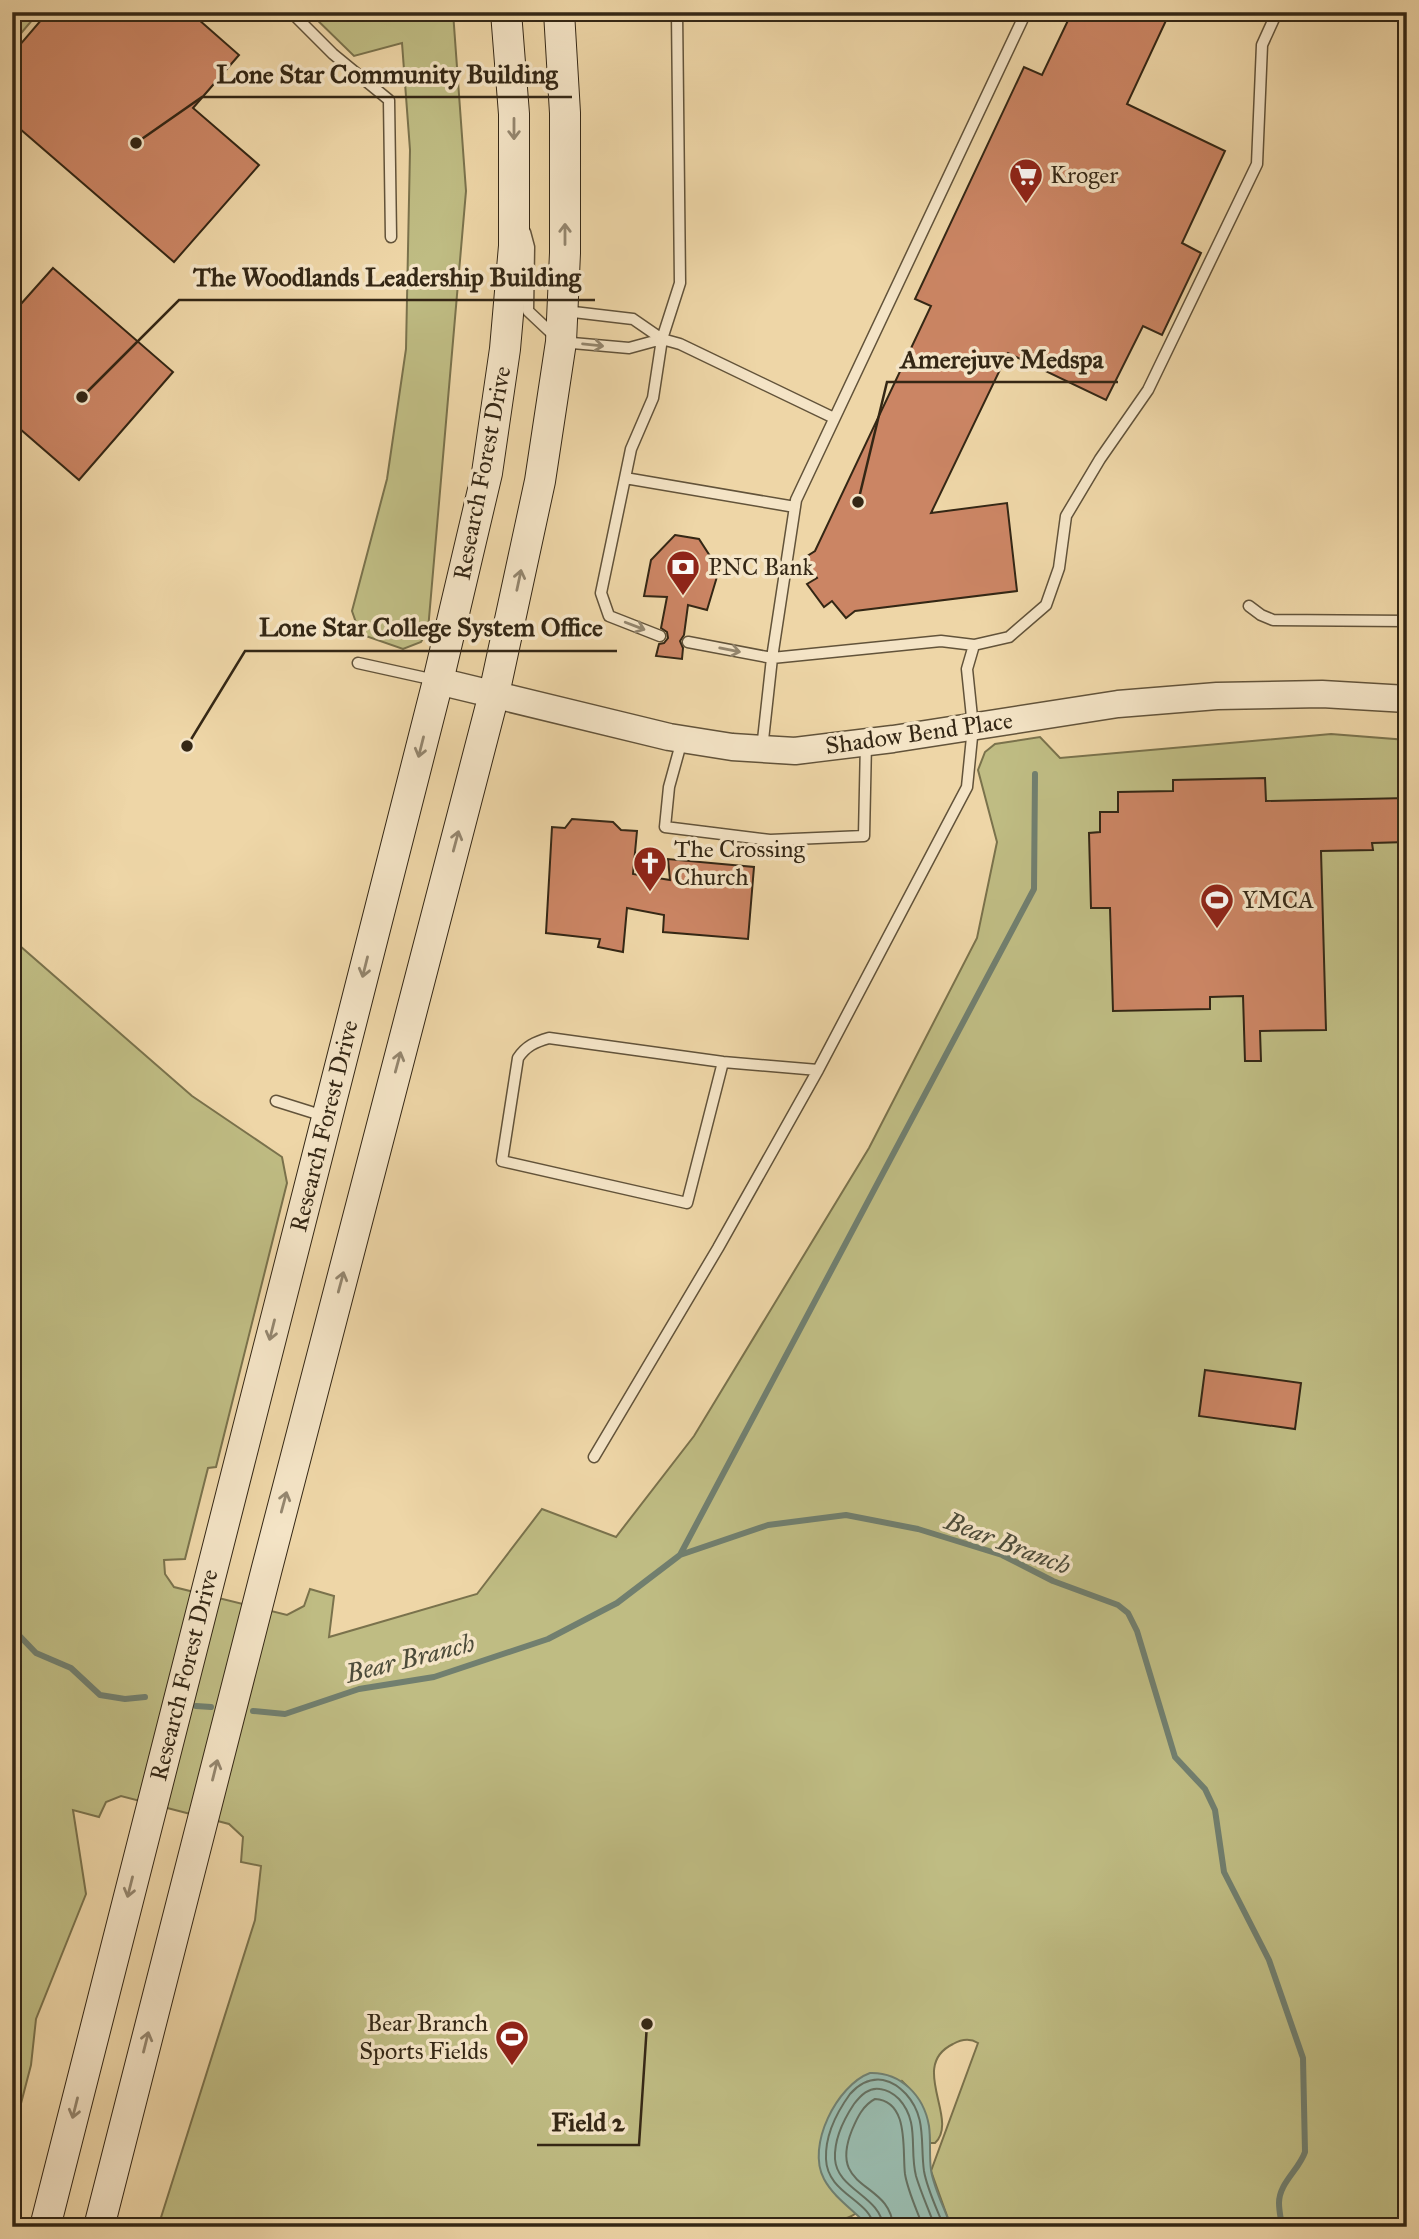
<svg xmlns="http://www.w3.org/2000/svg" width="1419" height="2239" font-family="'IM FELL Great Primer',serif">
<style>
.green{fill:#bfbc83;stroke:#7a724c;stroke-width:2}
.water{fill:#99b9ab;stroke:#717f6f;stroke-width:2}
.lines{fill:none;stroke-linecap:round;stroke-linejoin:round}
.shore{stroke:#667060;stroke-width:2}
.stream{stroke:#717f6f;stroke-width:6}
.building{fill:#cb8564;stroke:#342715;stroke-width:2}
.service-casing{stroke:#62533a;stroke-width:13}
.tertiary-casing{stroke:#62533a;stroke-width:29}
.secondary-casing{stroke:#342715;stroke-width:32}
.service{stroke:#f4e4c6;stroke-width:10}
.tertiary{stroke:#f4e4c6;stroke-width:26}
.secondary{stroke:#f4e4c6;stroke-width:30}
.oneway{stroke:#94866e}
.labels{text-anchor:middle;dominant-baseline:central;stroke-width:7;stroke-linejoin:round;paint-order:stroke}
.poi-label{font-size:24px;fill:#342715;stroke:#f4e4c6;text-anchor:start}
.street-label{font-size:24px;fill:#342715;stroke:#f4e4c6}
.water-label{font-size:26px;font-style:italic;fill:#4d4c3a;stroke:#f4e4c6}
.leader{fill:none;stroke:#342715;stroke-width:2.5}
.callout-dot{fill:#342715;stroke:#f4e4c6;stroke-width:2.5}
.callout-label{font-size:26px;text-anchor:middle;font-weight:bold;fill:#342715;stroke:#f4e4c6;stroke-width:7;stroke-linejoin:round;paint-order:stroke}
</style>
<rect width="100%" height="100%" fill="#eed6a7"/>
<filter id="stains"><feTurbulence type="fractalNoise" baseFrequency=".00286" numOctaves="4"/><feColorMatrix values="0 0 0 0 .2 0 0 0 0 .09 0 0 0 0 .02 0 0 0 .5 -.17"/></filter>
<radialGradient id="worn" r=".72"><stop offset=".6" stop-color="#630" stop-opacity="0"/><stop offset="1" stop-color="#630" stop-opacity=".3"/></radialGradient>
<path class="green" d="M12 12H39L12 44Z
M309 12H453L466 191 428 630 421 642 403 649 360 634 352 611 387 479 406 349 410 150 402 43 354 56Z
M1331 734 1407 740V2227H951L931 2171 978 2043C970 2038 962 2039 953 2044 908 2066 960 2119 935 2143H930C928 2116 921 2099 902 2081L837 2196 855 2211V2214C843 2223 828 2216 818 2227H158L255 1920 261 1866 241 1862 243 1837 229 1824 121 1796 106 1802 99 1817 73 1810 86 1894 36 2019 31 2065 12 2138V939L192 1096 282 1157 287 1183 216 1467 208 1468 185 1559 164 1560 165 1574 174 1587 287 1615 304 1606 310 1589 334 1596 329 1637 477 1594 542 1509 616 1537 694 1436 869 1148 977 938 997 842 978 770 985 752 995 744 1040 737 1060 758Z"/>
<path class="water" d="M870 2073C901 2072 924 2096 929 2126 931 2140 929 2155 931 2170 934 2189 945 2209 951 2227H869C855 2211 834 2198 824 2179 806 2146 837 2085 870 2073Z"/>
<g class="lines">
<path class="shore" d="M874 2227C871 2200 827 2194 826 2159 825 2136 837 2112 850 2094 859 2084 870 2078 883 2080 893 2082 899 2087 906 2094 927 2117 920 2143 924 2171 927 2189 937 2209 944 2227
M883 2227C881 2196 837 2190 835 2159 834 2140 844 2119 854 2104 861 2095 869 2087 880 2089 888 2090 894 2094 899 2099 920 2122 909 2149 916 2176 921 2193 929 2210 935 2227
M893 2227C891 2180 827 2192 852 2130 857 2118 863 2105 875 2099 910 2101 902 2151 905 2174 908 2192 917 2210 923 2227"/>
<path class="stream" d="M680 1555 1034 889 1035 774
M12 1628 36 1653 71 1668 100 1695 125 1699 145 1697
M196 1706 211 1707
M253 1711 285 1714 359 1689 434 1677 548 1639 617 1603 680 1555 768 1525 846 1515 918 1529 1002 1555 1053 1581 1118 1605 1128 1613 1137 1631 1175 1757 1205 1789 1215 1810 1224 1872 1269 1960 1303 2058 1305 2152C1299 2170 1279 2183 1279 2203 1279 2211 1281 2219 1282 2227"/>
</g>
<path class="building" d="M48 12H190L239 55 193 108 259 165 174 262 12 122V54Z
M1072 12H1170L1127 104 1225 151 1182 243 1201 253 1162 335 1143 326 1106 400 1008 353 931 513 1007 503 1017 591 855 611 846 618 832 601 824 607 807 584 817 578 804 558 815 551 931 306 915 299 1024 67 1042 75Z
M53 268 173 372 79 480 12 422V314Z
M675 535 699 539 719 570 707 610 688 605 684 635 680 641 683 648 682 659 656 656 659 644 664 643 668 638 667 632 661 628 667 597 644 596 651 560Z
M1265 778 1266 801 1407 798V842L1372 843 1373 850 1321 851 1326 1030 1260 1031 1261 1061H1245L1243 996 1210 997V1009L1113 1011 1110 908H1091L1089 833 1100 832V812H1118V792L1173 791V780Z
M572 819 613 822 621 830 637 831 633 874 670 880 668 859 754 867 748 939 663 932 664 915 627 908 623 952 598 947 600 939 546 933 552 827 565 828Z
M1205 1370 1301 1383 1295 1429 1199 1416Z"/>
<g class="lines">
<g class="service-casing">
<path id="service" d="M291 12 333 54 389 100 391 237
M677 12 680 283 662 339 653 398 631 449 625 478 795 507
M525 232 529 247 528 311 561 342 629 348 662 339
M565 311 633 319 662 339 680 344 834 418
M625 478 601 593 609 616 660 636
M1249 606 1261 615 1273 620 1407 621
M688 642 772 658 941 641 974 645 1009 637 1046 605 1059 568 1066 516 1100 459 1148 390 1257 164 1262 45 1277 12
M358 663 435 680
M682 740 669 787 665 827 770 840 864 836 866 742
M762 749 772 658 796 500 1026 12
M723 1062 687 1203 502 1161 518 1058C526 1046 535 1042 549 1038L723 1062 818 1070
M276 1101 327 1117
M594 1457 718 1248 818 1070 967 787 973 727 967 669 974 645"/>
</g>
<g class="tertiary-casing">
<path id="tertiary" d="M438 681 669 737 732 747 795 751 893 739 1118 704 1217 696 1322 694 1407 699"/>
</g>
<g class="secondary-casing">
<path id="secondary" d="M45 2227 438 681 487 473 505 349 514 246V114L506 12
M99 2227 267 1568 494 694 540 481 561 342 565 253V113L559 12"/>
</g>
<use href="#service" class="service"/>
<use href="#tertiary" class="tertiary"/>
<use href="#secondary" class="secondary"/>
</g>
<defs><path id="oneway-shaft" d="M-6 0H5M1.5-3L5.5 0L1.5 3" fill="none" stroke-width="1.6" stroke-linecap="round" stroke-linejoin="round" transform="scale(1.75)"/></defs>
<g class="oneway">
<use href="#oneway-shaft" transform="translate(514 129) rotate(90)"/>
<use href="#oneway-shaft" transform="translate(565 234) rotate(-90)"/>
<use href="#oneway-shaft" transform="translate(593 345) rotate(6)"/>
<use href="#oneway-shaft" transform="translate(519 580) rotate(-78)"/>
<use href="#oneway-shaft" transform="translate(635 626) rotate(21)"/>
<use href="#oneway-shaft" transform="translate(730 650) rotate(11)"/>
<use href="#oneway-shaft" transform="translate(421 747) rotate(104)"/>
<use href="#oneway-shaft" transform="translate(456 841) rotate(-75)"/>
<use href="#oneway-shaft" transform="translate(365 967) rotate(104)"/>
<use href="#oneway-shaft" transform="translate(398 1062) rotate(-75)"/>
<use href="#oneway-shaft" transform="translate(341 1282) rotate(-75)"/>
<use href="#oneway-shaft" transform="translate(272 1330) rotate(104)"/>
<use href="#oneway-shaft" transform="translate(284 1502) rotate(-75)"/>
<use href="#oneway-shaft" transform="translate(215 1770) rotate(-76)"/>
<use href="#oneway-shaft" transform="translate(130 1887) rotate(104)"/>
<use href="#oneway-shaft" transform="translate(146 2042) rotate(-76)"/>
<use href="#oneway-shaft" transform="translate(75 2108) rotate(104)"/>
</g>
<defs>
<g id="supermarket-pin" transform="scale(1.75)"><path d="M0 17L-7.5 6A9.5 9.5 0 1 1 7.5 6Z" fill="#8f2418" stroke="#f4e4c6"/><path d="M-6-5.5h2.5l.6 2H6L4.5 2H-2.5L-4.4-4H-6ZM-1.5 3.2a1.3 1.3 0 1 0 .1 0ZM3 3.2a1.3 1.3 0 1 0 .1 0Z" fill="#fff"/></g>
<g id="bank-pin" transform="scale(1.75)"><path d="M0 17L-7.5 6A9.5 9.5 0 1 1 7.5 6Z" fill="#8f2418" stroke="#f4e4c6"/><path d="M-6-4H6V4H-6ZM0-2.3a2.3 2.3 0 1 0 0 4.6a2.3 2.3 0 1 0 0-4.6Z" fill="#fff"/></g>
<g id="church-pin" transform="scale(1.75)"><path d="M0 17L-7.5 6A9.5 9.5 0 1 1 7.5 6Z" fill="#8f2418" stroke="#f4e4c6"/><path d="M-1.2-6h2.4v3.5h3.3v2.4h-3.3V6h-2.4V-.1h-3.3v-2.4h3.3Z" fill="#fff"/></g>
<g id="stadium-pin" transform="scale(1.75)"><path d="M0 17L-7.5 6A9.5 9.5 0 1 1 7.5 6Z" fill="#8f2418" stroke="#f4e4c6"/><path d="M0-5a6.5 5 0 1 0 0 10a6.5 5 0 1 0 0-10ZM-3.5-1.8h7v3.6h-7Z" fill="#fff"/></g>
</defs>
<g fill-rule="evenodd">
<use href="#supermarket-pin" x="1026" y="175"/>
<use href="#bank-pin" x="683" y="567"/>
<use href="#church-pin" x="650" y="863"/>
<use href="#stadium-pin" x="1217" y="900"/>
<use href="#stadium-pin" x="512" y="2037"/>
</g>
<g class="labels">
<g class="poi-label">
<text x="1050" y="175">Kroger</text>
<text x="708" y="567">PNC Bank</text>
<text x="674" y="849">The Crossing<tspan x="674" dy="28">Church</tspan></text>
<text x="1242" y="900">YMCA</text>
<text x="488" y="2023" text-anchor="end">Bear Branch<tspan x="488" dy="28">Sports Fields</tspan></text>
</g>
<g class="street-label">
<text transform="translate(482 473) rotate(-79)">Research Forest Drive</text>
<text transform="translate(919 733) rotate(-8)">Shadow Bend Place</text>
<text transform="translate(324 1126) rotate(-76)">Research Forest Drive</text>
<text transform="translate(184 1675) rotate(-76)">Research Forest Drive</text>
</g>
<g class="water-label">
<text transform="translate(1008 1543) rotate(21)">Bear Branch</text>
<text transform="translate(410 1658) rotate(-14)">Bear Branch</text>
</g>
</g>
<path class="leader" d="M136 143L202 97H572M82 397L179 300H595M858 502L887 382H1118M187 746L245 651H617M647 2024L639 2145H537"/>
<g class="callout-dot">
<circle cx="136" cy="143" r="7"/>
<circle cx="82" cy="397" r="7"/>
<circle cx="858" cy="502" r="7"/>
<circle cx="187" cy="746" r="7"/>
<circle cx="647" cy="2024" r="7"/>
</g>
<g class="callout-label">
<text x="387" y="83">Lone Star Community Building</text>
<text x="387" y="286">The Woodlands Leadership Building</text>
<text x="1002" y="368">Amerejuve Medspa</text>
<text x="431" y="636">Lone Star College System Office</text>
<text x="588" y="2131">Field 2</text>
</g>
<rect width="1419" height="2239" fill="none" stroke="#eed6a7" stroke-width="42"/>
<rect x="14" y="14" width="1391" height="2211" fill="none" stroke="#342715" stroke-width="3.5"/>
<rect x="21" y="21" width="1377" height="2197" fill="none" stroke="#342715" stroke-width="2"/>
<rect width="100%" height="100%" filter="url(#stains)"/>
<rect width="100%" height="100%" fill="url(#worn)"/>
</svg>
